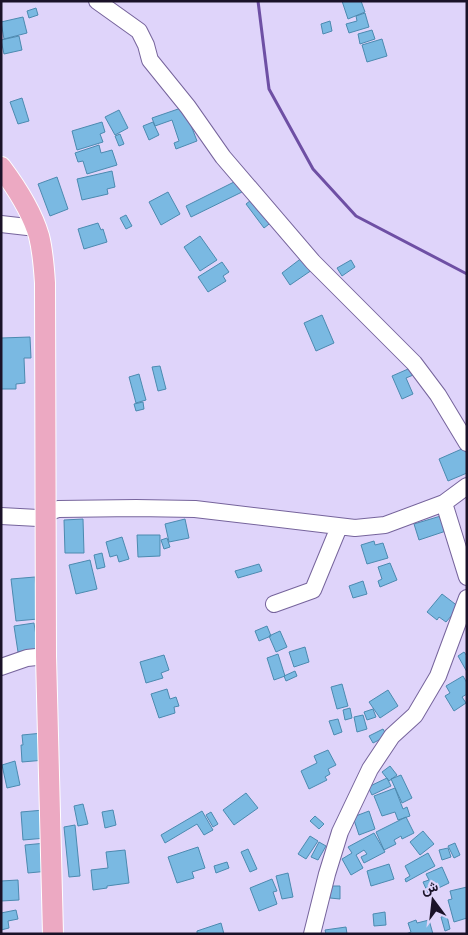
<svg xmlns="http://www.w3.org/2000/svg" width="468" height="935" font-family="'Roboto Condensed',Vazirmatn,sans-serif">
<style>
.lines{fill:none;stroke-linecap:round;stroke-linejoin:round}
.stream{stroke:#6e4fa4;stroke-width:3}
.building{fill:#7ab9e2;stroke:#4c8ab0}
.minor-casing{stroke:#76649c;stroke-width:18}
.major-casing{stroke:#fff;stroke-width:22}
.minor{stroke:#fff;stroke-width:16}
.major{stroke:#eca9c2;stroke-width:20}
</style>
<rect width="100%" height="100%" fill="#dfd4fa"/>
<g class="lines">
<path class="stream" d="M258 1 269 89 313 169 356 216 467 274"/>
</g>
<path class="building" d="M342 1H361L365 12 348 19Z
M36 8 38 15 29 18 27 11Z
M365 13 369 27 349 33 346 24 357 21 356 16Z
M23 17 27 33 4 39 1 22Z
M330 21 332 31 323 34 321 24Z
M372 30 375 39 360 44 358 34Z
M19 36 22 50 4 54 1 40Z
M382 39 387 56 367 62 362 45Z
M22 98 29 121 18 124 10 102Z
M184 107 197 141 176 149 174 143 179 141 172 120 155 126 152 118Z
M119 110 128 128 115 135 105 117Z
M102 122 105 132 100 134 103 142 77 150 72 131Z
M153 122 159 135 149 140 143 126Z
M120 134 124 144 119 146 115 136Z
M99 145 101 153 112 150 117 165 87 174 83 161 78 162 75 153Z
M112 171 115 187 107 189 108 194 82 200 77 179Z
M57 177 68 209 50 216 38 184Z
M236 181 242 192 191 217 186 206Z
M168 192 180 214 161 225 149 202Z
M255 197 273 221 264 228 246 204Z
M126 215 132 226 126 229 120 218Z
M98 223 101 230 103 229 107 242 84 249 78 229Z
M200 236 217 260 200 271 184 247Z
M303 257 312 270 290 285 282 273Z
M351 260 355 267 342 276 337 268Z
M222 262 229 272 223 276 226 281 208 292 198 277Z
M322 315 334 343 316 351 304 323Z
M30 337 31 358H24L25 383 16 384V389H1V338Z
M160 366 166 389 158 391 152 367Z
M415 366 418 373 406 378 413 394 402 399 392 376Z
M139 374 146 400 136 403 129 377Z
M143 402 144 409 136 411 134 404Z
M464 448 467 454V473L448 481 439 459Z
M444 515 449 530 419 540 414 524Z
M83 519 84 553H65L64 520Z
M185 519 189 538 169 542 165 524Z
M137 535H160V556L138 557Z
M122 537 129 559 119 562 117 555 110 557 106 542Z
M167 538 170 547 164 549 161 540Z
M374 541 375 545 383 543 388 558 367 564 361 545Z
M102 553 105 567 97 569 94 555Z
M90 560 97 589 76 594 69 565Z
M390 563 397 580 380 587 378 581 382 579 378 567Z
M259 564 262 571 238 578 235 571Z
M35 577 38 619 16 621 11 579Z
M363 581 367 594 353 598 349 586Z
M442 594 459 607 446 622 439 617 437 620 427 612Z
M34 623 38 649 18 652 14 626Z
M267 626 271 636 259 641 255 631Z
M280 631 287 647 276 652 269 636Z
M305 647 309 662 294 667 289 652Z
M464 652 467 656V672L458 656Z
M278 654 285 676 274 680 267 658Z
M164 655 169 670 161 673 163 678 146 683 140 662Z
M295 671 297 676 286 681 284 676Z
M463 676 467 683V694L462 697 466 703 454 711 445 696 450 693 446 686Z
M342 684 348 706 337 709 331 687Z
M167 689 170 699 176 697 179 706 174 707 175 713 159 718 151 694Z
M388 690 398 706 380 718 369 702Z
M350 708 352 718 345 720 343 710Z
M373 709 376 717 367 720 364 712Z
M363 715 367 729 357 732 354 717Z
M338 719 342 732 334 735 329 721Z
M383 729 387 736 373 743 369 736Z
M43 733 45 760 22 762 21 745H23L22 735Z
M328 750 336 765 328 769 330 774 325 777 327 780 309 789 301 771 317 763 314 756Z
M15 761 20 785 7 788 2 765Z
M390 766 397 775 389 781 382 772Z
M401 775 412 798 402 803 391 779Z
M387 778 391 786 372 795 368 787Z
M395 788 403 809 407 807 410 816 398 820 395 812 382 816 374 796Z
M246 793 258 808 234 825 223 810Z
M83 804 88 824 78 826 74 806Z
M44 810 46 838 23 840 21 812Z
M113 810 116 825 105 828 102 812Z
M202 811 213 830 204 835 197 824 165 843 161 835Z
M369 811 375 829 359 835 353 817Z
M211 812 218 824 213 827 206 815Z
M315 816 324 824 319 829 310 821Z
M406 817 414 833 402 839 401 836 394 840 396 844 384 850 376 832Z
M75 825 80 876 69 877 64 827Z
M423 831 434 844 420 855 410 842Z
M374 833 385 852 364 863 361 857 367 854 364 850 356 855 363 868 351 875 342 859 352 853 348 847Z
M310 836 318 841 306 859 298 854Z
M319 842 326 846 318 860 311 857Z
M46 843 49 871 28 873 25 845Z
M455 843 460 855 454 858 448 846Z
M198 847 205 868 192 872 194 878 177 883 168 857Z
M448 848 451 857 442 860 439 850Z
M248 849 257 869 250 872 241 852Z
M125 850 129 883 107 886V888L93 890 91 870 108 868 106 852Z
M428 853 435 866 406 882 405 879 410 876 405 866Z
M227 862 229 868 216 873 214 866Z
M389 864 394 879 371 886 367 871Z
M442 867 449 883 428 893 423 882 429 880 426 874Z
M288 873 293 897 282 899 276 876Z
M272 879 277 891 273 892 277 904 259 911 250 888Z
M18 880 19 900 1 901V881Z
M330 886H340V899L330 898Z
M467 887V918L454 922 448 900 452 899 450 891Z
M16 910 18 919 8 921 9 928 1 930V913Z
M385 912 386 925 374 926 373 914Z
M447 916 450 929 445 931 441 917Z
M416 920 417 923 429 920 433 934H406L411 932 408 923Z
M221 923 224 934H197V931Z
M346 927 347 934H326L325 930Z"/>
<g class="lines">
<g class="minor-casing">
<path id="minor" d="M97 1 139 31 146 45 150 60 188 107 223 157 313 262 414 363 438 395 467 443
M1 224 36 228
M467 486 444 503 467 577
M1 516 38 518 47 513 58 509 136 508 195 509 355 528 385 525 444 503
M274 604 313 590 339 527
M1 667 27 658 46 656
M312 934 327 874 340 832 370 769 392 736 415 715 438 676 467 598"/>
</g>
<g class="major-casing">
<path id="major" d="M1 167C16 187 32 212 39 236 43 252 44 268 45 283L46 656 53 934"/>
</g>
<use href="#minor" class="minor"/>
<use href="#major" class="major"/>
</g>
<rect width="468" height="935" fill="none" stroke="#1a1228" stroke-width="5"/>
<g transform="translate(433 900) rotate(345)" stroke="#dfd4fa" stroke-width="4" paint-order="stroke">
<path d="M0-4L9 19L0 12L-9 19Z" fill="#1a1228"/>
<text y="-8" font-size="14" font-weight="bold" text-anchor="middle" fill="#1a1228">ش</text>
</g>
</svg>
